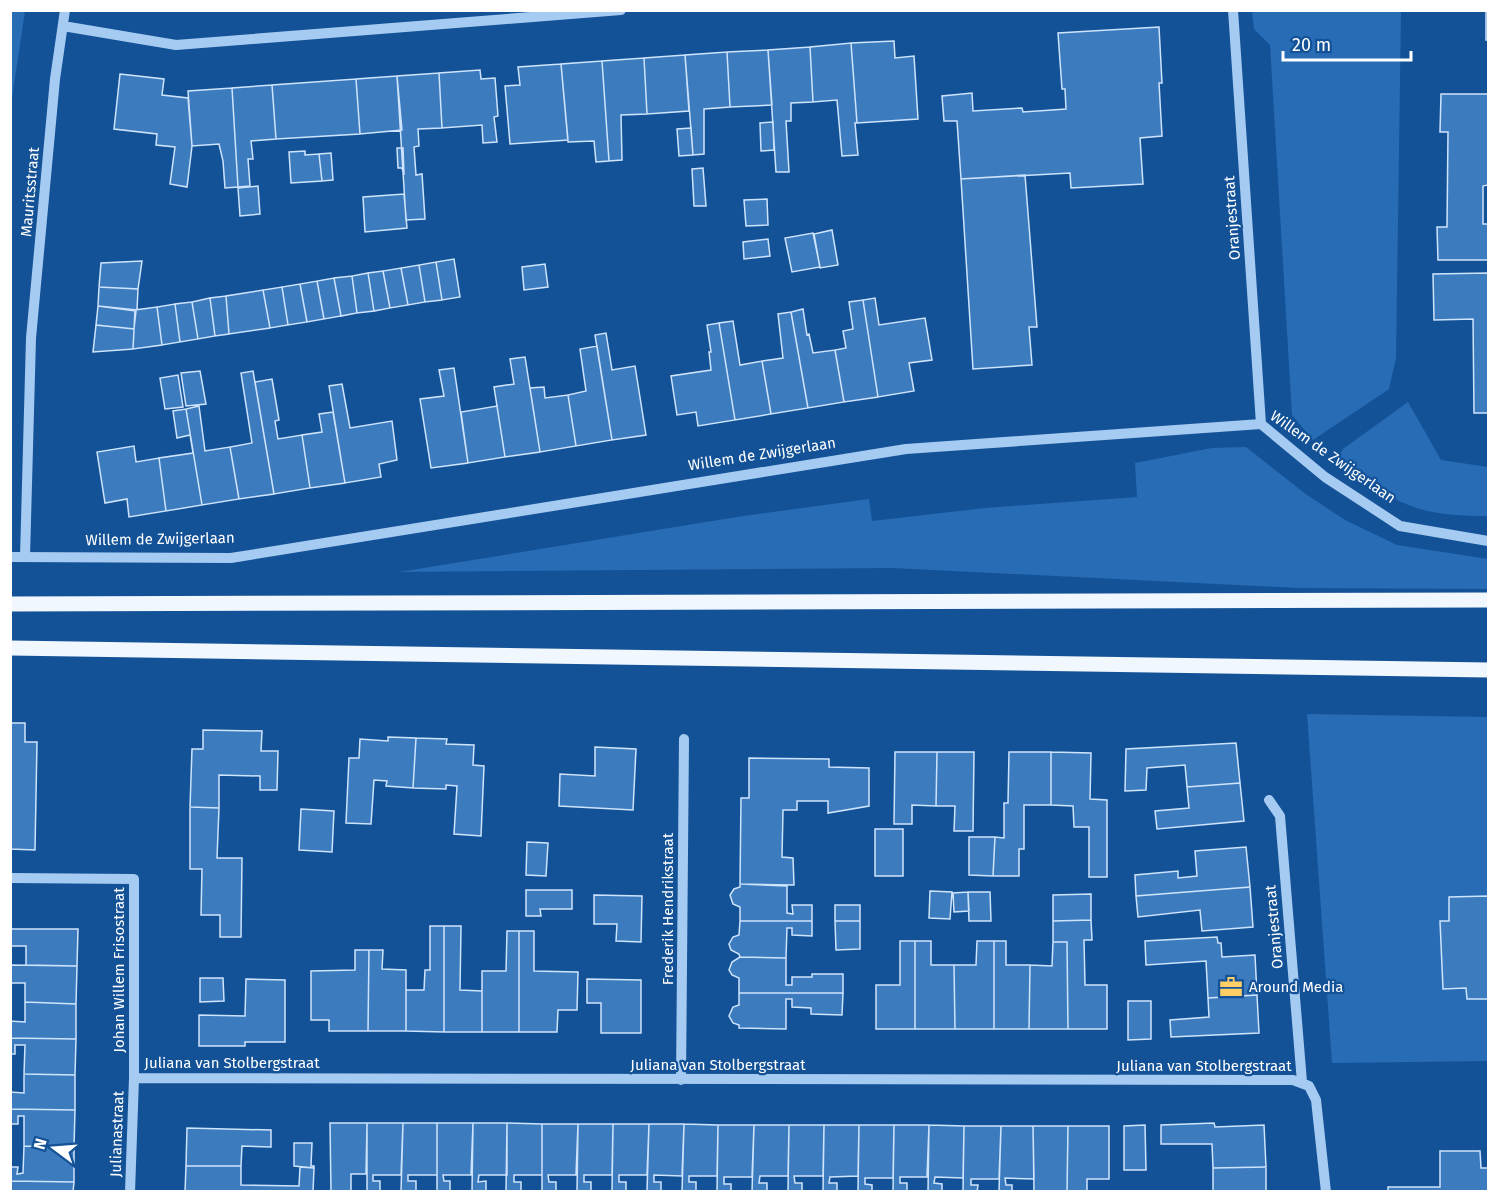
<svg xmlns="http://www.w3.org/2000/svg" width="1499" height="1202" font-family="'Fira Sans',sans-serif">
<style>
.green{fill:#286cb6}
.building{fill:#3d7bbf;stroke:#cee4fd;stroke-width:1.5}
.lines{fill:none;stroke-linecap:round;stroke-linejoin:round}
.minor{stroke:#a6cbf2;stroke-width:10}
.major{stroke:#f1f7ff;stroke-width:15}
.labels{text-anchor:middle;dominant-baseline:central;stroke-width:4.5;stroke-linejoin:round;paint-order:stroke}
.street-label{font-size:15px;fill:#fff;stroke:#145297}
.poi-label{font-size:15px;fill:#fff;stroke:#145297;text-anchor:start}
</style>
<rect width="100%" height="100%" fill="#145297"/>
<path class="green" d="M11 10 25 11 11 105 10 11Z
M1252 11H1401L1396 358 1389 389 1313 440 1292 415 1270 45 1254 29Z
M1408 402 1441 460 1488 467V516C1463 516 1435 515 1411 506 1383 496 1360 476 1338 457L1343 449Z
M1246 447 1307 495 1345 520 1397 545 1488 559V589L1299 588 892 568 399 572 743 516 869 499 872 521 985 508 1137 497 1135 463 1212 448Z
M1307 714 1488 717V1061L1332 1063Z"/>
<path class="building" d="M1467 10H1488V40H1486V11Z
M1159 27 1162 83H1159L1162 136 1140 138 1143 184 1071 188 1070 173 961 179 957 121H944L942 96 972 93 973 111 1022 108 1023 112 1066 109 1065 89H1062L1058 33Z
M894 41 895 58 914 56 918 119 857 123 851 43Z
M851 43 857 123H855L858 155 842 156 837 100 813 102 810 47Z
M810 47 813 102 791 103V121H786L789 172H776L768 50Z
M768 50 772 105 730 107 727 52Z
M727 52 730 107 704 109V154L693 155 685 55Z
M685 55 689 111 647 114 644 58Z
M644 58 647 114 621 115 622 160 609 161 602 61Z
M602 61 609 161 596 162 594 141 568 142 561 64Z
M561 64 568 140 510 144 505 86 520 85 518 67Z
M480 70 481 79 495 78 498 116 494 117 497 142 483 143 482 125 442 128 439 73Z
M439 73 442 128 418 129 419 146 414 147 416 175 422 174 425 219 406 220 397 76Z
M120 74 164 79 162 95 188 98 192 146 187 187 170 184 175 147 156 145 157 134 114 129Z
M397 76 402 130 360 134 356 79Z
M356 79 360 134 276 139 272 85Z
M272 85 276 139 251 141 253 159H248L250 186 238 187 232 88Z
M232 88 238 187 225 188 223 161 219 144 192 146 188 91Z
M1441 94H1488V185L1483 186V224H1488V260H1438L1437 227H1447L1448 132H1440Z
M773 122 774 150 761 151 760 123Z
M691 128 693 155 679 156 677 129Z
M397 148H403L404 175 402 168H398Z
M305 151V155L319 154 322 181 291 183 289 152Z
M331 153 333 180 322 181 319 154Z
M703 168 706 206H694L692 169Z
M1025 175 1037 327H1029L1032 365 973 369 961 179Z
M258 186 260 214 240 216 238 188Z
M404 194 407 228 365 232 363 197Z
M767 199 768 225 746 226 744 200Z
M832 230 838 265 820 268 814 234Z
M813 233 820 267 792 272 785 238Z
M768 239 770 256 744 259 743 242Z
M454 259 460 297 442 300 436 262Z
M142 261 138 289 99 287 101 263Z
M436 262 442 300 425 302 419 265Z
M545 264 548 287 524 290 522 267Z
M419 265 425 302 408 305 401 268Z
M401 268 408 305 390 308 383 271Z
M383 271 390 308 374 311 368 273Z
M368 273 374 311 357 313 352 276Z
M1488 273V413H1474L1473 319 1434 320 1433 274Z
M352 276 357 313 341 316 334 278Z
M334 278 341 316 324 319 317 281Z
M317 281 324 319 307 322 300 284Z
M300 284 307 322 288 325 282 287Z
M99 287 138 289 137 310 98 306Z
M282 287 288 325 270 328 263 290Z
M263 290 270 328 229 334 226 296Z
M226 296 229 334 215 336 210 298Z
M210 298 215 336 198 339 192 302Z
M875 298 879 325 925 318 932 360 909 363 914 391 878 397 863 300Z
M863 300 878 397 844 402 835 350 846 348 843 331 853 329 849 302Z
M192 302 198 339 180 342 175 304Z
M175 304 180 342 162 345 157 307Z
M98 306 136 311 134 329 96 325Z
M157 307 162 345 133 349 135 310Z
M803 309 807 335 809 334 813 353 835 350 844 402 808 408 791 312Z
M791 312 808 408 771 414 762 361 783 358 778 314Z
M733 321 740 365 762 361 771 414 735 420 719 323Z
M719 323 735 420 698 426 696 412 677 415 671 376 711 370 709 352H711L707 325Z
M96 325 134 329 133 349 93 352Z
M606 333 612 370 635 366 646 435 612 440 595 335Z
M597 346 612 440 576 446 568 395 586 391 580 349Z
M525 357 540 452 505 457 494 387 514 384 510 359Z
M454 368 468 463 431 468 420 399 444 396 439 370Z
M200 371 206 404 186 406 181 373Z
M253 371 274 494 239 499 230 447 252 443 241 373Z
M178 375 183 407 165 409 160 378Z
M272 379 279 420 275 421 278 439 302 435 310 488 274 494 255 382Z
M342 384 350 428 392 421 397 460 379 464 381 477 345 483 329 386Z
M544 387 545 398 568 395 576 446 540 452 530 388Z
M199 406 205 451 230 447 239 499 202 505 186 409Z
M497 406 505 457 468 463 461 412Z
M186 409 202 505 166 511 159 458 193 453 190 435 177 438 173 411Z
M333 412 345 483 310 488 302 435 322 432 319 414Z
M134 446 136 462 159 458 166 511 129 517 127 499 105 503 97 452Z
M10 723H25V742H37L35 850 10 849Z
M203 730 262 731 261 751H278L277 790H260V776L219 775V808L190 807 192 749H203Z
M388 737 416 738 413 788 386 786 387 781 374 780 371 824 346 823 349 758H359L360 739 388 741Z
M416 738 447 739 446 744 474 745 473 765 484 766 481 836 454 834 457 786 446 785V789L413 788Z
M1236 743 1240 783 1187 787 1185 765 1147 768 1146 790 1125 791 1126 749Z
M595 747 636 749 633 810 559 806 560 774 595 776Z
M895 752H937L936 806 912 805V824H894Z
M937 752H974L973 831H954L955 806H936Z
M1009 752H1051V805H1024V849H1019V876H993L995 837 1004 838V803H1008Z
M1051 752 1091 753 1090 799 1107 800V877H1089V827H1074L1073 806 1051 805Z
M749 758 829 759V767L869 768V806L828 813V801H797V810H783L782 857 793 858 794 885 740 884 741 798H749Z
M1240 783 1244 821 1157 829 1155 811 1189 808 1187 787Z
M190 807 219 808 217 858H242L241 937H220V915H201L202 869H190Z
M301 809 334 811 332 852 299 850Z
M875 829H903V876H875Z
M969 837H995L993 876 969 875Z
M527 842 548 843 546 876 526 875Z
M1246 847 1250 887 1136 896 1135 875 1178 871V878L1197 876 1195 851Z
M740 884 787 886V913L793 914 792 905H812V921H740V907L733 904 730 895 734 889 740 887Z
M1250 887 1253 927 1202 931 1200 910 1138 917 1136 896Z
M526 890H572V909H540L541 916H526Z
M930 891 952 892 950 919 929 918Z
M968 892 969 911 954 912 953 893Z
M968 892H990L991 921H969Z
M1091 894V920L1053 921V895Z
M594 895 642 896 641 942 616 941 617 924H594Z
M1488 896V999H1467L1466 988 1443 989 1440 921H1449V897Z
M835 905H860V921H835Z
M1091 920 1092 940H1084L1085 985H1107V1029H1068L1067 942H1053V921Z
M740 921H812V936L792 935V928H787L786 958 740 957 739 954 731 950 729 944 733 937 739 935Z
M835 921H860V949L836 950Z
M430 926H444V1032L406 1031V990H424L425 970H430Z
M444 926H461L460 990 482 991V1032H444Z
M10 929H78L77 966 26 965V946H10Z
M507 931H519V1032H482V971H506Z
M519 931H534V971L578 972 577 1010H558L557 1032H519Z
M1217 937 1218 943H1221L1222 957 1255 955 1257 995 1208 998 1206 961 1146 965 1145 941Z
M900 941H915V1029H876V985H900Z
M915 941H931V965H954L955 1029H915Z
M977 941H994V1029H955L954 965H976Z
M994 941H1006V965H1030L1029 1029H994Z
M1053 942H1067L1068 1029H1029L1030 965 1052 966Z
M355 950H369L368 1031H329V1020H311V971L355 970Z
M369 950H383L382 969 406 970V1031H368Z
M740 957 786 958V985H792V977H812V974H843V993H739V978L732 975 729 970 732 962Z
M10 965 77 966 76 1004 25 1002V983H10Z
M200 978H223L224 1001 200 1002Z
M246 979 285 980V1042H245V1046H199V1015L245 1016Z
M587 979 641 980V1033H601V1003H587Z
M739 993H843L842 1015 811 1014V1008L792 1007V999H786V1029L739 1028V1025L733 1023 729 1016 733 1007 739 1005Z
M1257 995 1259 1033 1171 1037 1170 1020 1209 1017 1208 998Z
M1128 1001H1151V1039L1128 1040Z
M25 1002 76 1004V1039L10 1038V1021L25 1022Z
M10 1038 76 1039 75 1075 24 1074 25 1045H15V1054H10Z
M24 1074 75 1075V1110L10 1109V1092L24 1093Z
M10 1109 75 1110 74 1147 24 1146V1116H18V1124H10Z
M330 1123H367L366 1174H351V1192H331Z
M367 1123H403L401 1175H373V1181H380V1192H367Z
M403 1123H437V1175H408V1181H416V1192H401Z
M437 1123H473L471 1175H443L444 1181H450V1192H437Z
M473 1123H507V1175H479L478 1182 486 1181V1192H472Z
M507 1123 542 1124V1175H514V1182H521V1192H506Z
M1214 1123 1215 1127 1264 1125 1266 1167 1213 1168 1212 1144H1161V1125Z
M542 1124H578L576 1175H548L549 1182H556V1192H542Z
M578 1124H613L612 1175H584V1182H591V1192H577Z
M613 1124H649L647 1175H619V1182H626V1192H612Z
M649 1124H684L682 1176 654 1175V1182H661V1192H647Z
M684 1124 718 1125 717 1176H689V1182H696V1192H682Z
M718 1125H754L752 1177H724V1184H731V1192H717Z
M754 1125H789L788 1176H760L759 1183H767V1192H752Z
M789 1125H824L823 1176H794L795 1183H802V1192H788Z
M824 1125H859L858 1176 830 1177 829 1183H837V1192H823Z
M859 1125H894L893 1178H865V1184L872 1185V1192H858Z
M894 1125H929L927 1177H900V1183H907V1192H893Z
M929 1125 964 1126 963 1178 935 1177 934 1183 942 1184V1192H928Z
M1145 1125 1146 1170H1124V1126Z
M964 1126H1001L999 1179H971V1185H978L977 1192H963Z
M1001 1126H1033L1034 1179 1005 1178 1006 1185H1012V1192H999Z
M1033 1126H1068L1067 1192H1034Z
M1068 1126H1109V1179H1087V1192H1067Z
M187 1128 271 1130V1147L242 1146 241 1166H186Z
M294 1143H312L311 1166H314V1168L294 1166Z
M24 1146 74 1147V1182L10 1181V1167H18L17 1174 23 1173Z
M1440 1151H1480L1481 1168H1488V1192H1388V1187H1440Z
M186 1166H241V1185L299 1186 300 1167 314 1168 313 1192H185Z
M1266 1167V1192H1186L1213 1191V1168Z
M10 1181 74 1182 73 1192H10Z"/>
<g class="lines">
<path class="minor" d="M1233 10 1261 424
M63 26 176 45 621 10
M10 557 231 558 906 449 1261 424 1325 477 1400 526 1488 541
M25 557 31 338 55 79 65 10
M1269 800 1280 816 1302 1082
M10 878 134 879V1078L130 1192
M134 1078 1293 1080 1309 1086 1316 1100 1326 1192
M681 1080 684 739"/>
<path class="major" d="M10 604 1488 600
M10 648 1488 670"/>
</g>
<defs>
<g id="office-bare" transform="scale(1.8)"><path d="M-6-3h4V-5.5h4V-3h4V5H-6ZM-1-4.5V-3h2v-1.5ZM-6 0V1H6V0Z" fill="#ffce67" stroke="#145297" stroke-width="2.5" paint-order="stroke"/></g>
</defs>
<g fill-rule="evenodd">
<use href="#office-bare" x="1231" y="987"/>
</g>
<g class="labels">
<g class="street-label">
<text transform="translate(30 192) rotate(-85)">Mauritsstraat</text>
<text transform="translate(1232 218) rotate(-94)">Oranjestraat</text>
<text transform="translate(762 454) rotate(-9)">Willem de Zwijgerlaan</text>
<text transform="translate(1333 457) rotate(35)">Willem de Zwijgerlaan</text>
<text transform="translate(160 539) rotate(-1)">Willem de Zwijgerlaan</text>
<text transform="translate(668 909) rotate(-90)">Frederik Hendrikstraat</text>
<text transform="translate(1274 927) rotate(-95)">Oranjestraat</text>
<text transform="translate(119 970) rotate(-90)">Johan Willem Frisostraat</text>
<text x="232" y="1063">Juliana van Stolbergstraat</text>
<text x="718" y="1065">Juliana van Stolbergstraat</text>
<text x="1204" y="1066">Juliana van Stolbergstraat</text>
<text transform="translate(117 1134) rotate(-88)">Julianastraat</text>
</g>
<g class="poi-label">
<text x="1249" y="987">Around Media</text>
</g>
</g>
<rect width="1499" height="1202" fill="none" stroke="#ffffff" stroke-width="24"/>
<g transform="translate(54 1148) rotate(286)" stroke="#145297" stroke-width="4.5" paint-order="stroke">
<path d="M0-4.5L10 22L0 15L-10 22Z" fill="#ffffff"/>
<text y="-9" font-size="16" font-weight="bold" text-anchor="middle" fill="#ffffff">N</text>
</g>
<path d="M1283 51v9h128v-9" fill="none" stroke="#ffffff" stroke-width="3"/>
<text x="1292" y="51" font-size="18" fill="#ffffff" stroke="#145297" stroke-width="4.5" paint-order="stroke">20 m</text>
</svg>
